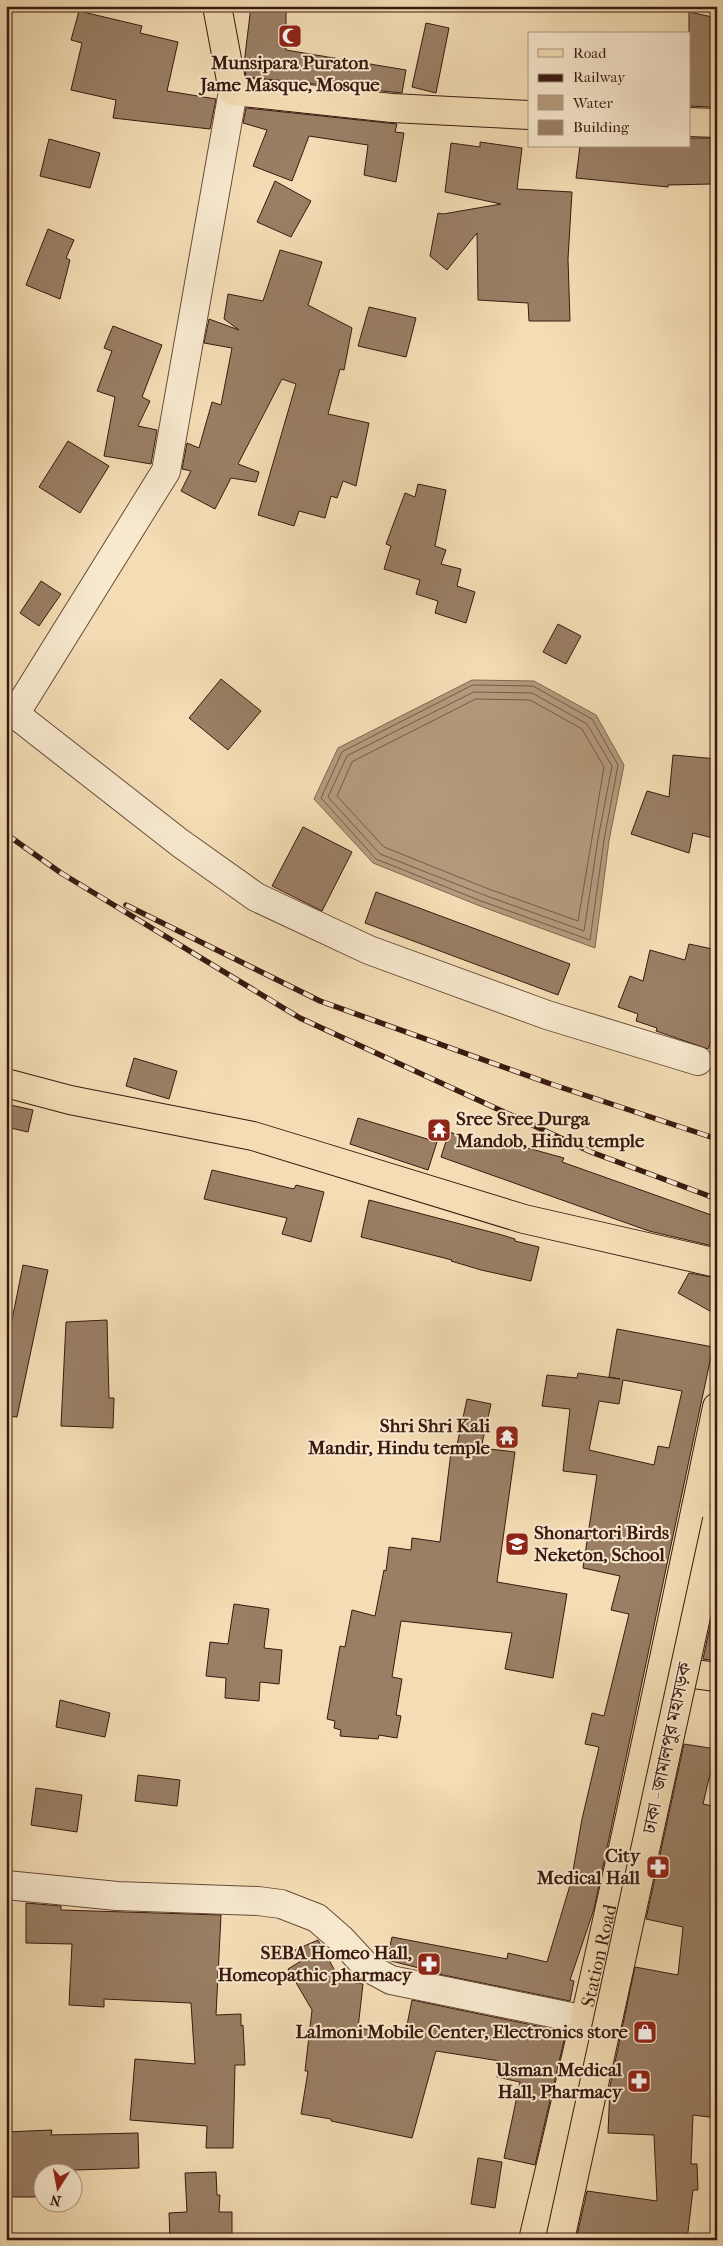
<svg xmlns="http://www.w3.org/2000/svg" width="723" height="2246" font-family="'IM FELL French Canon','Noto Serif Bengali',serif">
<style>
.water{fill:#b49b7d;stroke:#826751}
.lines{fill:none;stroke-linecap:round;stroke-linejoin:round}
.shore{stroke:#765a46;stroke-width:1}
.building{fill:#9a7f65;stroke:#381a0f;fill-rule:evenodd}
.minor-casing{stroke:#674b38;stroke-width:30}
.major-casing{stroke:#381a0f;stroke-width:30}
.minor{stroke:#f8e9cf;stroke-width:28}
.major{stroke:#f4ddb5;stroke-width:28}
.rail-casing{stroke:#381a0f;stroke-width:5.5}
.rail{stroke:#f8e9cf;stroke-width:4;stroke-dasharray:11;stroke-linecap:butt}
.highway-bridge-casing{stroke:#381a0f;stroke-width:30;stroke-linecap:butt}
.highway-bridge{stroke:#f4ddb5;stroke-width:28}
.labels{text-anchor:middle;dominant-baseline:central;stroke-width:4;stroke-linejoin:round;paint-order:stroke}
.poi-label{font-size:19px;font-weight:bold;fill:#381a0f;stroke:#f8e9cf;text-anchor:end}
.street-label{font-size:19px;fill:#381a0f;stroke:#f8e9cf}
</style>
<rect width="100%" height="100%" fill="#f4ddb5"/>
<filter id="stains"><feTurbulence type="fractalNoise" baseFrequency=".004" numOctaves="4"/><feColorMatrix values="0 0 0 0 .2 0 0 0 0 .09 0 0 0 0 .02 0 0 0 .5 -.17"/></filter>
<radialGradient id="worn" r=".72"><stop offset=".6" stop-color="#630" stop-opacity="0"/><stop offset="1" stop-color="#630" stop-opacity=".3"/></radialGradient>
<path class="water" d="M472 680 534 681 596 715 624 765 609 841 595 948 480 906 373 863 314 799 338 748Z"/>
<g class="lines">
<path class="shore" d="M473 685 533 686 592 719 618 765 604 840 590 940 481 901 376 859 321 798 342 752Z
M474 692 532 693 587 724 612 766 598 839 584 931 484 895 380 854 328 797 347 756Z
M476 699 530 700 582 729 604 767 578 921 486 888 384 847 337 796 352 762Z"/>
</g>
<path class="building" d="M251 6H286V50L406 70 402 93 246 77 244 64Z
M79 11 142 26 140 33 178 42 167 91 216 99 210 129 113 118 116 100 71 90 82 43 71 40Z
M689 12 717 18V103L712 102V107L689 106Z
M426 23 449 28 436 93 412 87Z
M246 108 397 124 395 132 404 133 396 182 364 175 368 145 309 136 292 181 253 166 267 130 243 123Z
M689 138H712V184L668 185V187L576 178 580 146H689Z
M49 139 100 153 90 188 40 176Z
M480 142 522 148 517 189 572 192 568 259 570 321H529L528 303 478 300 477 233 447 270 430 256 438 213 443 214 501 204 445 192 451 143 480 147Z
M275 181 311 201 291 237 257 222Z
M48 229 74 240 66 258 70 260 60 299 26 285Z
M280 250 322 262 308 305 352 328 344 370 340 369 328 414 369 423 356 486 343 481 337 498 331 496 325 518 299 511 294 526 258 515 296 384 282 379 238 464 259 472 256 482 231 478 215 509 181 491 191 471 182 469 187 443 199 448 212 402 221 405 232 348 204 343 209 319 239 330 224 319 228 294 263 301Z
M369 307 416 318 406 357 358 346Z
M113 326 162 345 142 397 150 401 138 426 157 430 151 464 104 456 115 397 97 391 112 351 104 348Z
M68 441 109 466 80 513 39 487Z
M418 484 446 490 435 546 446 550 441 564 461 569 457 586 475 592 466 623 435 613 438 601 416 594 420 580 384 569 391 546 386 544 405 493 415 497Z
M41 581 61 594 39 626 20 613Z
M558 624 581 636 566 664 543 652Z
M221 679 261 711 228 750 189 718Z
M673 755 717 759V839L693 833 689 853 631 834 647 791 669 797Z
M303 827 352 852 322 911 272 886Z
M376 892 570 964 558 995 365 923Z
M689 944 717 950V1026L708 1049 656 1031 657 1028 636 1021 638 1014 618 1007 630 976 643 981 650 950 685 960Z
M134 1058 177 1071 169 1099 126 1086Z
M6 1104 33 1110 28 1132 6 1127Z
M358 1118 437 1142 428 1170 350 1144Z
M449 1132 500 1148 502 1141 564 1158 562 1162 717 1217V1247L649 1231 441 1157Z
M212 1170 294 1189 296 1185 324 1192 311 1242 282 1234 287 1218 204 1199Z
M369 1200 502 1235 515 1239V1241L539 1247 531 1281 481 1270 451 1261 452 1260 361 1237Z
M23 1265 48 1270 17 1417 6 1416V1350Z
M689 1273 717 1278V1315L678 1293Z
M107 1320 109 1398H114L113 1428 61 1426 66 1322Z
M617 1329 713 1347 594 1909 570 1980 574 1981 570 2001 419 1970V1968L387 1960 392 1937 507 1959 508 1953 547 1962 571 1882 582 1819 599 1747 585 1744 592 1713 604 1716 629 1614 611 1610 620 1576 583 1568 597 1475 563 1471 570 1409 542 1406 547 1375 577 1378 578 1373 620 1379 609 1377ZM623 1380 682 1391 669 1448 658 1446 654 1465 589 1450 599 1401 619 1404Z
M467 1399 491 1404 481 1448 515 1452 497 1582 567 1594 553 1678 505 1669 512 1633 401 1621 392 1677 402 1679 396 1715 401 1716 397 1738 379 1735 378 1739 340 1736 341 1730 334 1728 335 1721 327 1719 340 1646 345 1647 352 1610 375 1616 384 1570 386 1571 389 1547 411 1550 412 1538 440 1542 452 1444 457 1445Z
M717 1594V1661L703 1659Z
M234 1604 269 1609 264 1648 282 1650 279 1684 260 1682 259 1701 225 1698 226 1678 206 1676 210 1642 228 1644Z
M60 1700 110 1713 105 1737 56 1727Z
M684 1744 716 1749 703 1804 717 1807V2118L693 2115 691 2164H697L698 2190H693L687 2240H576L587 2191 657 2201 654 2135 608 2133 610 2086 635 1967 678 1975 683 1927 646 1919Z
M138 1775 180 1780 177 1806 135 1801Z
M36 1788 82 1795 77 1832 31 1825Z
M26 1903 61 1906V1910L221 1915 216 2015 241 2014V2026L243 2025 245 2065H235L233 2148H206L207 2126 130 2120 135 2059 195 2064 191 2003 104 1999V2007L69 2005 72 1944 26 1943Z
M318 1940 340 1980 363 1984 358 2028 405 2035 412 2000 566 2032 535 2165 504 2158 520 2082 497 2077 500 2061 436 2051 412 2138 331 2121V2119L301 2114 308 2071H305L312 2010 288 1969 301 1961 295 1950Z
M52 2130 51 2135 138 2133 139 2168 42 2171V2197H6V2132Z
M478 2158 502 2162 495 2208 471 2204Z
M216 2172 217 2195H220L219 2212H232V2240H170L169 2213 187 2212 185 2173Z"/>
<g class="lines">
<g class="minor-casing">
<path id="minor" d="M6 707 180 843 256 897 369 950 547 1015 698 1061
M15 714 166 471 233 91
M6 1885 117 1896 258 1901 281 1904 317 1918 341 1939 367 1967 391 1980 586 2020"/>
</g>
<g class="major-casing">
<g id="major">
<path d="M217 6 233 91 392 108 529 115"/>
<path d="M689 122 717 123"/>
<path d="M6 1083 70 1100 253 1136 524 1219 717 1263"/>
<path d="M662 1670 717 1677"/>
<path id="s1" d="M533 2240C600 1963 659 1685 717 1407"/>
</g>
</g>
<use href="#minor" class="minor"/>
<use href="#major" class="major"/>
<g class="rail-casing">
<path id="rail" d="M6 834 61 873 300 1018 591 1152 717 1199
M126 905 320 1001 548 1083 717 1139"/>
</g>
<use href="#rail" class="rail"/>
<g class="highway-bridge-casing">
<path id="highway-bridge" d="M560 2240 717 1520"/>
</g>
<use href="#highway-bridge" class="highway-bridge"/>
</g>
<defs>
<g id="mosque-square" transform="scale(1.25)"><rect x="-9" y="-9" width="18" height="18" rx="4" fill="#8f2418" stroke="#f8e9cf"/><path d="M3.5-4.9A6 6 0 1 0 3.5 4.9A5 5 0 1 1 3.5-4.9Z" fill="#fff"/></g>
<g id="temple-square" transform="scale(1.25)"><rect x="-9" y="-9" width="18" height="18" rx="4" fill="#8f2418" stroke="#f8e9cf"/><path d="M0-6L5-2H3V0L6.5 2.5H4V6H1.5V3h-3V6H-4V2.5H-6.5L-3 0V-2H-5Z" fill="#fff"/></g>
<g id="school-square" transform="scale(1.25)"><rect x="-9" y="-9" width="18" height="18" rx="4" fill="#8f2418" stroke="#f8e9cf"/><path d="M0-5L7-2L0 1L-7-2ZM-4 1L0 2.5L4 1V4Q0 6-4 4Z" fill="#fff"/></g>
<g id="pharmacy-square" transform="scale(1.25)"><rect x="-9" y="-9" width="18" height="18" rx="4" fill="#8f2418" stroke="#f8e9cf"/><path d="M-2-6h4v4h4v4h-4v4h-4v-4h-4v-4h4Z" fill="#fff"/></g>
<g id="shop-square" transform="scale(1.25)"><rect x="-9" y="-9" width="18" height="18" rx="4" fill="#8f2418" stroke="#f8e9cf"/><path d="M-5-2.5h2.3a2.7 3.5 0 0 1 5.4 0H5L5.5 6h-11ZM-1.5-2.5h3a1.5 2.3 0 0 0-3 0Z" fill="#fff"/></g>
</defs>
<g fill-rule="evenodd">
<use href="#mosque-square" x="290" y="36"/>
<use href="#temple-square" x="439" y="1130"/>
<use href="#temple-square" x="507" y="1437"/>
<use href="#school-square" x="517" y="1544"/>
<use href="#pharmacy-square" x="658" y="1867"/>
<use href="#pharmacy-square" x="429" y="1964"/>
<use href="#shop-square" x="645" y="2032"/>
<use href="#pharmacy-square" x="639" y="2081"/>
</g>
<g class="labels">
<g class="poi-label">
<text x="290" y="63" text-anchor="middle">Munsipara Puraton<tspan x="290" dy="22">Jame Masque, Mosque</tspan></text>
<text x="456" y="1119" text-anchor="start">Sree Sree Durga<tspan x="456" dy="22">Mandob, Hindu temple</tspan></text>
<text x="490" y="1426">Shri Shri Kali<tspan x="490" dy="22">Mandir, Hindu temple</tspan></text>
<text x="534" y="1533" text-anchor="start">Shonartori Birds<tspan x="534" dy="22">Neketon, School</tspan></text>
<text x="640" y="1856">City<tspan x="640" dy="22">Medical Hall</tspan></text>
<text x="412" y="1953">SEBA Homeo Hall,<tspan x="412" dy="22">Homeopathic pharmacy</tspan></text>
<text x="628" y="2032">Lalmoni Mobile Center, Electronics store</text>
<text x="622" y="2070">Usman Medical<tspan x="622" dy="22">Hall, Pharmacy</tspan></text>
</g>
<g class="street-label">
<text transform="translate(667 1748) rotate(-78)">ঢাকা - জামালপুর মহাসড়ক</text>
<text stroke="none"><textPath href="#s1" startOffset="292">Station Road</textPath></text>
</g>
</g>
<rect width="723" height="2246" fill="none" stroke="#f4ddb5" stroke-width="25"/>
<rect x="8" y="8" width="708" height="2231" fill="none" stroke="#381a0f" stroke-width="2.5"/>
<rect x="12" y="12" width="698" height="2221" fill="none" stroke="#381a0f"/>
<rect x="528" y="32" width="162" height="115" fill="#f8e9cf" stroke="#ab9682"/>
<rect x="538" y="49" width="25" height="8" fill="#f4ddb5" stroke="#ab9682"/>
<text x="573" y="58" font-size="15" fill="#381a0f">Road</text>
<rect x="538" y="74" width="25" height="8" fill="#381a0f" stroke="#ab9682"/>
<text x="573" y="82" font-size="15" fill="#381a0f">Railway</text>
<rect x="538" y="95" width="25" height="15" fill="#b49b7d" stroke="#ab9682"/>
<text x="573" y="108" font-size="15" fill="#381a0f">Water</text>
<rect x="538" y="120" width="25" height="15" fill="#9a7f65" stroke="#ab9682"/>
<text x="573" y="132" font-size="15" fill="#381a0f">Building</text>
<g transform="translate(58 2188) rotate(191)"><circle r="24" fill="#f8e9cf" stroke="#ab9682"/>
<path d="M0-4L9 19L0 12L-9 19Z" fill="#8f2418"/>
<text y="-8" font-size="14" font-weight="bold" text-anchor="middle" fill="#381a0f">N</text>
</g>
<rect width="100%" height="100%" filter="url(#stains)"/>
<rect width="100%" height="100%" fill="url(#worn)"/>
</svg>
